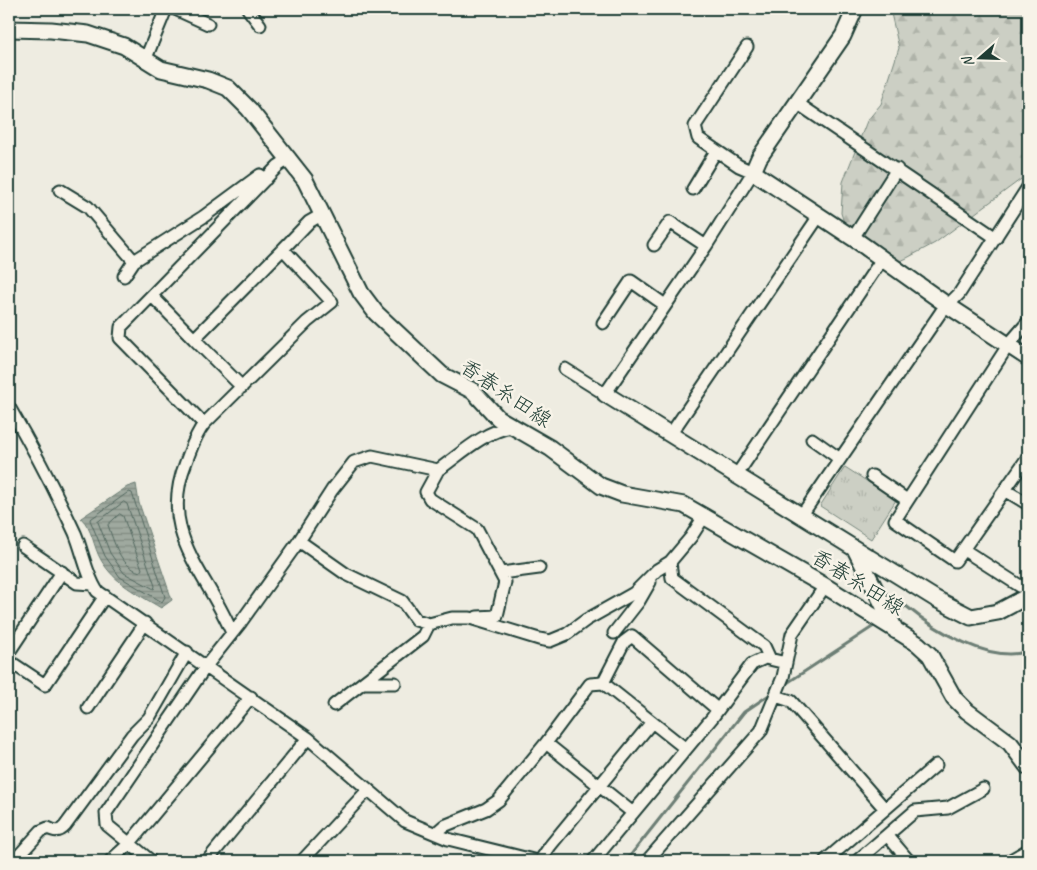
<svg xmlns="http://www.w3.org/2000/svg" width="1037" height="870" font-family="Caveat,'Klee One',sans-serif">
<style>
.forest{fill:url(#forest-firs);stroke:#76867c}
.park{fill:url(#park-tufts);stroke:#76867c}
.water{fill:url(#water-rules);stroke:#6c7e74}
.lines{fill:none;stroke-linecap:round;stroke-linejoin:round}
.shore{stroke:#52685f;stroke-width:1}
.stream{stroke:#6c7e74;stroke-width:3}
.street-casing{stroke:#1f3d34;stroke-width:15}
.secondary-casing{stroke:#1f3d34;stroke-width:19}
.street{stroke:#f7f3e8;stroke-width:11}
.secondary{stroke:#f7f3e8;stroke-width:15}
.labels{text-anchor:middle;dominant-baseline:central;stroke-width:5;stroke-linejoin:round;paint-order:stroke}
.street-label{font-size:21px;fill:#1f3d34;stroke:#f7f3e8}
</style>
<defs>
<pattern id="forest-firs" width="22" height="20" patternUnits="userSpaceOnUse" patternTransform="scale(1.25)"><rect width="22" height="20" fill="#cccfc4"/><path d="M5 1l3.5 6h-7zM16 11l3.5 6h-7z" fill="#afb3a9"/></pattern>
<pattern id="park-tufts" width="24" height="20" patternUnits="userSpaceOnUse" patternTransform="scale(1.25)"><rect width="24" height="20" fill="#cccfc4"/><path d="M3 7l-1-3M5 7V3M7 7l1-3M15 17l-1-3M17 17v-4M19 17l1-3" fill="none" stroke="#afb3a9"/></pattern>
<pattern id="water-rules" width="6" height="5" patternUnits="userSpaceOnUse" patternTransform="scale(1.25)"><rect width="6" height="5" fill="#9fa99f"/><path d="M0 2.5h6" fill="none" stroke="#818b82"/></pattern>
</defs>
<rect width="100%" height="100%" fill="#eeece1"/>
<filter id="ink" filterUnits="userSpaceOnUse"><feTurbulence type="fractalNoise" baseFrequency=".02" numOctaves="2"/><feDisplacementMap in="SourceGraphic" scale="10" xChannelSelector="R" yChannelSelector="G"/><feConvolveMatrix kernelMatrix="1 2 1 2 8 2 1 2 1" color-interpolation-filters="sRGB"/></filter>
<g filter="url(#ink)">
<path class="forest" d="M890 9H1028V174L935 243 905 259 888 265 871 261 861 255 848 236 841 213 843 182 867 121 881 104 899 48Z"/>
<path class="park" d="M845 467 896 500 871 539 820 506Z"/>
<path class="water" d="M136 484 139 503 172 600 161 608C138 594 115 584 101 560 93 546 93 530 81 518L127 487Z"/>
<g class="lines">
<path class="shore" d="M129 492 132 493 165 597 162 602 120 577 105 556 90 520Z
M124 502 127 504 155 586 154 589 124 573 110 553 98 522Z
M120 514 123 516 142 569 140 572C120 566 114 542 108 525Z"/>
<path class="stream" d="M892 614 906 606C935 630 990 664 1028 651
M784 685 877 624
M626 861 744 712 772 693"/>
<g class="street-casing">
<path id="street" d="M175 9 208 24
M248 9 260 25
M146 58 166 9
M797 103 996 238
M693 189 716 151
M60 190 88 207 134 261
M853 238 897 169
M654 245 670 222 706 246
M124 276 134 261 203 217 260 175 266 179
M152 296 194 339
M1028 322 1009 344 895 520 955 561 1028 457
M603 323 631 281 665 305
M565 369 605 394 706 246 753 172 739 166 698 138 695 126 747 47
M242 387 194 339 283 249
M9 407C33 448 55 490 75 533 83 552 86 574 97 591L308 738 405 821 448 839 537 861
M204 424 120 338 121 327 278 166 290 158
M670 435 819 216
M812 439 840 459
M438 470 426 492 430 499 477 529 505 582 497 616 477 617
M736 476 882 259
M872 476 907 500
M1005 490 1028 504
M801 516 941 312 959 294 1028 187
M299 541 346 574 402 601 416 620 429 624 452 618H470L539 639 550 641 567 634 586 620 634 593 657 570 670 562 691 537 705 515
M23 546 77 583 93 584
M964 550 1020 586
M670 562 672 578 764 646 770 659
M501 573 539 568
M232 633C207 572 157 534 186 462 191 449 195 435 204 424L307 322 332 302 283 249 309 222 323 214
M614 633 639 601 650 582
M9 652 62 572
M9 661 45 685 105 596
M363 683H395
M603 683 624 642 632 636 718 710
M776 696 791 701 885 809
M334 705 423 636 429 624
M88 708 145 623
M546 743 633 813
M436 833 444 826 486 809 499 800 546 743 590 684 603 683 686 749
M887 835 909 861
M14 861 41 831 48 828C55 832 60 832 65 826L132 735 149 718 187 652
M110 861 129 844 251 697
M151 861 107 825 106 813 206 666 241 622 299 541 332 490 354 462 372 456 438 470C461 454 483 432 511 427
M207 861 308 738
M302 861 368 790
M540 861 550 846 652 722
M593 861 712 718 752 664 765 658 786 663
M647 861 761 731 783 677 792 634 825 586
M825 861 936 765
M857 861 915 811 948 808 983 789
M1009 861 1028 850"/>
</g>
<g class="secondary-casing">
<path id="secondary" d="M855 9 843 36 759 158 753 172 853 238 947 305 1028 358
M9 29 51 30 88 34 124 46 161 69 208 80 228 88 249 109 305 180 361 293 376 313 442 375 473 391 498 418 550 448 601 486 622 494 684 505 825 586 918 644 930 655 954 698 967 711 1010 743 1028 767
M605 394 936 599 971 617 998 612 1028 596
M855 549 896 631"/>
</g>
<use href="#street" class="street"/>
<use href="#secondary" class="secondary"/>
</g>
</g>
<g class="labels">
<g class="street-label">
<text transform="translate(506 393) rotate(34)">香春糸田線</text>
<text transform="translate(858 582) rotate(32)">香春糸田線</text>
</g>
</g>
<rect width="1037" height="870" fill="none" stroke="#f7f3e8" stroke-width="30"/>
<rect x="15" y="15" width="1007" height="840" fill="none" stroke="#1f3d34" stroke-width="2" filter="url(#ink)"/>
<g transform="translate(980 58) rotate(250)" stroke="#f7f3e8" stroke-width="4" paint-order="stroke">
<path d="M0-4L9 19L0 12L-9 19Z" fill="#1f3d34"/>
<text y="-8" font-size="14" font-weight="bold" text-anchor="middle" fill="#1f3d34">N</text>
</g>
</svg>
